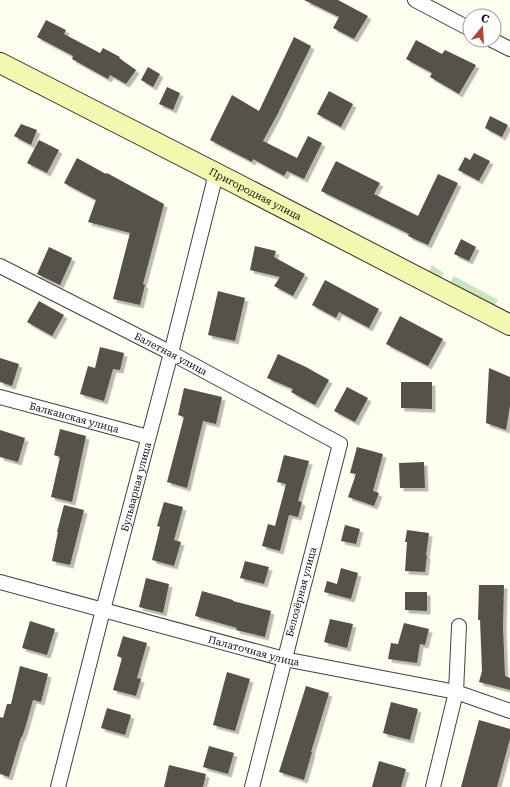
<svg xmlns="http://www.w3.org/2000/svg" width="510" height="787" font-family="'Roboto Serif',serif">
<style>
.green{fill:#cae6bc}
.building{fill:#56514b;filter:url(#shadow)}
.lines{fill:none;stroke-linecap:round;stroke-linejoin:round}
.street-casing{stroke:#414141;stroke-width:16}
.secondary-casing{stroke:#303030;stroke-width:22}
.street{stroke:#fff;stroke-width:14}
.secondary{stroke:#f3f8b0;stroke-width:20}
.labels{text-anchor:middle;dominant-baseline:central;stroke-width:4;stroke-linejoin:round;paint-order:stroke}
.street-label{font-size:10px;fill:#0e0e0e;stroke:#fff}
</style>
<defs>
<filter id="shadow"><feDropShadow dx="3.5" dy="3.5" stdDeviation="0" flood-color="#0004"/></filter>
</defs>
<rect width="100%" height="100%" fill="#fefef0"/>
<path class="green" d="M432 265 444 273 439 281 428 273Z
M454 276 498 300 492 310 447 287Z"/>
<path class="building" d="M304 0H338L368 16 354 39 333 28 339 17Z
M46 20 66 30 64 34 100 53 103 48 120 57 119 58 136 70 126 84 110 75 108 79 72 59 73 56 37 37Z
M294 37 311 46 277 115 263 141 297 158 308 136 322 143 304 179 287 171 284 176 253 159 252 162 210 140 232 95 259 111Z
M416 40 442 54 445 50 476 65 459 94 430 77 432 73 406 59Z
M148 67 160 74 153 87 141 80Z
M167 87 180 93 173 110 159 104Z
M329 91 353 104 341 127 317 114Z
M490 116 508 125 502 137 485 128Z
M21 124 37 130 31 145 14 136Z
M39 140 59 150 47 173 27 163Z
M474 153 490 161 479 181 458 170 465 157 470 160Z
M77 158 106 174 107 173 164 204 143 284 145 285 140 305 113 299 130 233 88 222 96 200 64 183Z
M336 161 380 183 374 194 418 216 438 174 458 183 428 245 408 236 409 234 321 191Z
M461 239 476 247 469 261 454 254Z
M255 246 276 251 274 257 305 274 293 296 274 286 280 277 250 270Z
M49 247 72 258 60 285 37 274Z
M325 280 379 309 369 328 339 312 336 318 312 305Z
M218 291 245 298 235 341 208 335Z
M39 301 64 315 52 336 27 322Z
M400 316 443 339 428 366 386 344Z
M100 347 124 353 120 370 113 369 104 401 80 394 88 366 95 368Z
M278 354 306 367 329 380 315 405 291 392 293 389 267 378Z
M0 358 19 364 12 386 0 382Z
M489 368 510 377V406L506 430 486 423Z
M401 382H432V409L401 408Z
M347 387 368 398 355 422 334 411Z
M184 388 222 397 216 424 203 421 187 488 167 482 184 417 178 415Z
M60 429 86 436 72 502 51 497 60 457 54 455Z
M0 430 25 438 18 462 0 457Z
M357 447 383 454 373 491 379 493 374 506 348 497 356 474 350 473Z
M284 455 309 461 298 501 302 502 298 517 289 515 280 551 262 546 268 524 275 526 286 484 277 482Z
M424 462 425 488H400L399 463Z
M164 502 183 507 174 540 181 542 174 566 152 560 160 527 157 526Z
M64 505 84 510 70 565 52 561 58 532H57Z
M345 525 360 529 356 544 341 541Z
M407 530 429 533 426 555 427 556 425 572 405 571 407 542H405Z
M245 561 269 567 264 584 240 578Z
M341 568 358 573 351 599 324 592 327 581 337 584Z
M146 578 169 584 163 613 139 607Z
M479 585H504L503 627 505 676 510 678V690L479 682 482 671 480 620H478Z
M202 591 233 600V601L271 611 265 637 236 630 237 628 195 616Z
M405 592H427V611L405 610Z
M330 619 353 624 347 648 324 642Z
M30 621 55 629 47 655 22 648Z
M404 623 429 629 425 645 420 644 417 663 388 659 391 643 398 644Z
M123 636 147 643 137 678 141 679 136 696 113 690 122 658 117 656Z
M20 666 48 674 41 702 33 700 26 725 22 737H21L9 777 0 774V717L3 718 7 704H11Z
M227 672 250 679 235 731 213 725Z
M306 686 329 693 311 752H312L304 780 279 772Z
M391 702 418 709 410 740 383 733Z
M107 708 131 715 125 735 101 728Z
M479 720 510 729V739L497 787H461Z
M209 746 234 753 228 774 203 767Z
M379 761 406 769 401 787H372Z
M169 765 206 774 203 787H164Z"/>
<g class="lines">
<g class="street-casing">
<g id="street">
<path d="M415 0 470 29"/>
<path d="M492 40 510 49"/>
<path id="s1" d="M0 266 171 353 340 444 252 787"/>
<path id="s2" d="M0 397 148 437"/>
<path id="s3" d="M0 582 284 659 456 692 510 711"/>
<path id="s4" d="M58 787 103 610 171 353 213 186 215 173"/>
<path d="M433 787 456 692 459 626"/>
</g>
</g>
<g class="secondary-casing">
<g id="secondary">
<path id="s5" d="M0 63 239 185 510 325"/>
</g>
</g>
<use href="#street" class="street"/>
<use href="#secondary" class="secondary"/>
</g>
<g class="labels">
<g class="street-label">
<text stroke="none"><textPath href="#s5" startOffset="287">Пригородная улица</textPath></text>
<text stroke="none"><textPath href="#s1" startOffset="192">Балетная улица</textPath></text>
<text stroke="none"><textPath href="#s2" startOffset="77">Балканская улица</textPath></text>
<text stroke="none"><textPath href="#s4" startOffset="310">Бульварная улица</textPath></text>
<text transform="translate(301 592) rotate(-75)">Белозёрная улица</text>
<text stroke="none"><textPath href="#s3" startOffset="263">Палаточная улица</textPath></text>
</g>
</g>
<g transform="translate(482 28) rotate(18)"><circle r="19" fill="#ffffff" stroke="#9f9f9f"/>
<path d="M0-3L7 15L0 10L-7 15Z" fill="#b34331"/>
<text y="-6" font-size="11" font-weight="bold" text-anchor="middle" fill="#0e0e0e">С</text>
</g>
</svg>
